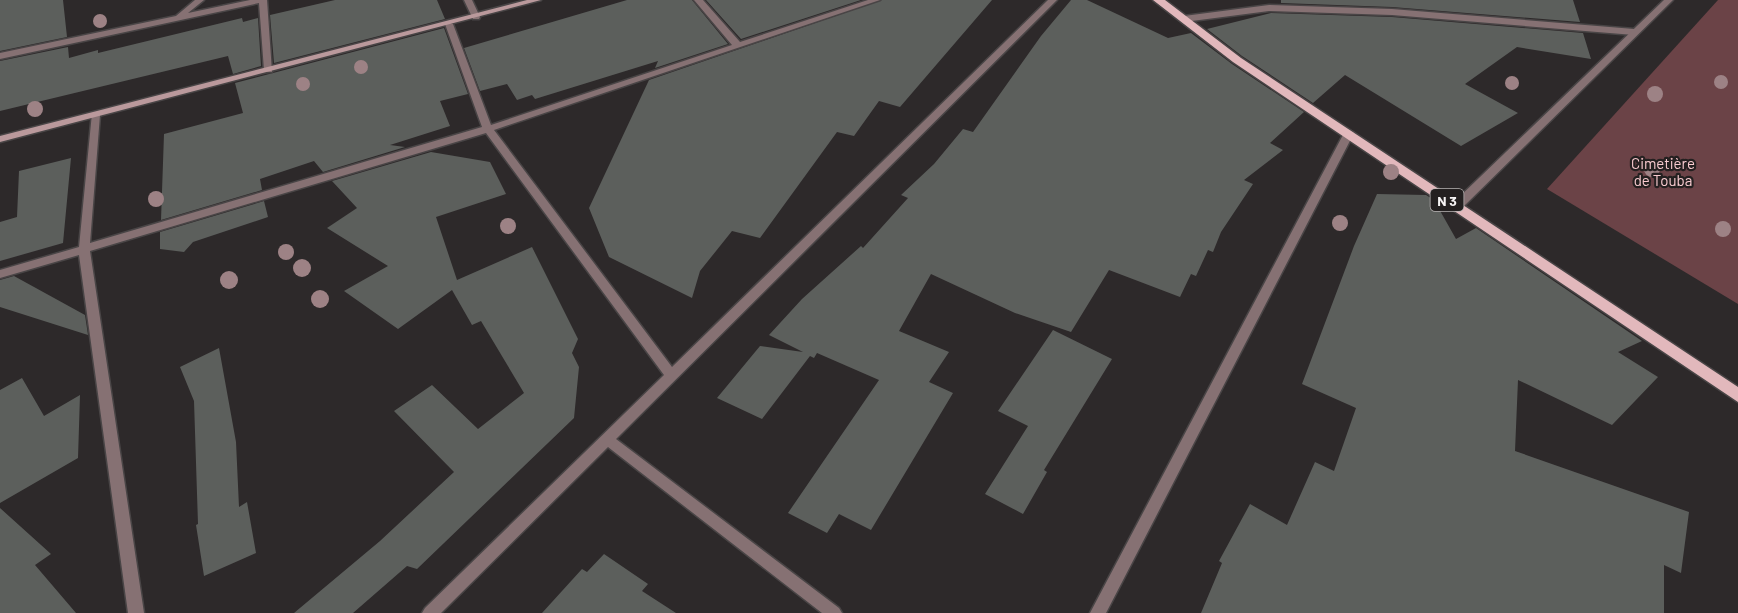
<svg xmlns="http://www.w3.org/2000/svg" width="1738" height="613" font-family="Barlow,sans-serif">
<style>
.green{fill:#6b4347}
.building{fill:#5c5f5c}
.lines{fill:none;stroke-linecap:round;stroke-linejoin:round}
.lane-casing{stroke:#494546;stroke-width:3}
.street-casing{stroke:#494546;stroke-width:3}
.secondary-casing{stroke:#494546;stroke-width:3}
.primary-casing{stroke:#494546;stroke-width:3}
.lane{fill:#867173;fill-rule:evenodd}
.street{fill:#867173;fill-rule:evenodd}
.secondary{fill:#ba999c;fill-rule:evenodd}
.primary{fill:#e2b8bc;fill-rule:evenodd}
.tree{fill:#9d8285}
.labels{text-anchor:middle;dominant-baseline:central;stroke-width:4.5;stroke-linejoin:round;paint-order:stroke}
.shield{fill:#242020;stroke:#b8b4b4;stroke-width:1.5}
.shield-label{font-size:14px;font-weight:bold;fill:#f7f4f4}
.park-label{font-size:15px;fill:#f9cbd0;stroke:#242020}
</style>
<rect width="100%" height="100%" fill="#2d292a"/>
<path class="green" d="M1718 0H1738V304L1547 189Z"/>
<path class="building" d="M0 0H63L67 37 0 51Z
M335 0H437L445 19 274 63 270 15Z
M627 0H692L728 44 655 68 658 61 535 99 532 95 517 100 507 84 480 91 464 48Z
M706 0H861L741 39Z
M882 0H992L900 107 879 101 854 136 837 132 760 238 732 231 700 271 692 298 609 257 589 208 649 80Z
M1071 0H1087L1168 38 1191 33 1232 64 1304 112 1270 143 1283 150 1244 180 1253 184 1221 232 1213 252 1208 250 1196 276 1191 274 1180 297 1109 270 1071 332 1015 313 931 274 899 331 949 352 929 382 953 393 871 530 839 514 827 533 788 513 879 380 817 353 814 358 810 356 762 419 717 398 760 346 803 352 769 335 802 299 861 246 863 248 908 198 901 195 934 164 963 129 973 132 1041 36Z
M1281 0H1573L1580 22 1392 7 1281 3Z
M1271 13 1392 17 1583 33 1591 59 1517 47 1465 84 1518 113 1461 146 1345 75 1313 103 1242 56 1207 29Z
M242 18 243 22 258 18 261 66 233 74 228 56 0 111V61L68 47 69 58 98 50V53Z
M444 28 468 94 440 101 450 126 390 145 405 147 323 172 314 161 260 179 262 190 161 220 164 134 243 113 235 83Z
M431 152 490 162 506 194 436 217 457 280 532 247 578 339 572 353 579 367 574 418 417 569 407 566 353 613H294L380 541 454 472 394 411 432 385 478 429 524 393 481 321 472 325 452 290 398 329 344 291 388 266 327 228 357 208 332 181Z
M71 158 63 243 0 261V222L17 217 19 171Z
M1377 194 1426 195 1434 200 1456 239 1476 228 1642 341 1618 352 1658 377 1612 425 1518 380 1515 451 1689 512 1681 573 1664 565V613H1201L1222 563 1219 561 1250 504 1287 525 1315 462 1334 471 1356 408 1302 384 1354 246Z
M264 201 268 217 193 242 184 252 160 249V232Z
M14 276 85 315 88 335 0 307V280Z
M1053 330 1112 359 1044 470 1047 472 1023 514 985 494 1028 426 998 411Z
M219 348 236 442 239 507 247 502 256 553 204 576 196 525 198 524 194 401 180 367Z
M22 378 44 416 80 395 78 458 0 503V390Z
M0 508 51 554 35 565 76 613H0Z
M604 554 648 584 642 591 676 613H542L582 569 587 572Z"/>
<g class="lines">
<g class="lane-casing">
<path id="lane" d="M1269 5 1392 9 1634 29 1638 32 1634 35 1392 15 1269 11 1184 22 1180 19 1184 16Z"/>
</g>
<g class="street-casing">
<path id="street" d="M195 0H204L188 13 250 0H267L272 72H266L264 70 259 3 0 59V53L176 16Z
M464 0H472L480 17 479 19H473Z
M694 0H703L740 42 868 0H880L494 130 672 367 1048 0H1057L616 439 839 608 842 613H822L608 447 441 613H422L425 608 664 375 486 133 90 251 144 613H128L79 255 0 278V270L79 247 92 113H98L100 115 90 243 482 127 445 24 446 22 453 24 491 125 732 45Z
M1664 0H1673L1461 209H1453L1452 206 1453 203Z
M1349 130 1354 133 1106 613H1090L1344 133Z"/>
</g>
<g class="secondary-casing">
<path id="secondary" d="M527 0H541L0 142V136Z"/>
</g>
<g class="primary-casing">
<path id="primary" d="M1153 0H1165L1241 58 1738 387V402L1233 62Z"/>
</g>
<use href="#lane" class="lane"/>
<use href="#street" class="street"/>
<use href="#secondary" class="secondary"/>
<use href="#primary" class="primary"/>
</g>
<g class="tree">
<circle cx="100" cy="21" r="7"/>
<circle cx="361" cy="67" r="7"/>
<circle cx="1721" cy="82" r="7"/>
<circle cx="1512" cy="83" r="7"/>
<circle cx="303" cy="84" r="7"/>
<circle cx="1655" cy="94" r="8"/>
<circle cx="35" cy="109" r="8"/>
<circle cx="1652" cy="169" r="8"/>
<circle cx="1391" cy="172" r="8"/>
<circle cx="156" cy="199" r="8"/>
<circle cx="1340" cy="223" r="8"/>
<circle cx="508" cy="226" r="8"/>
<circle cx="1723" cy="229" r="8"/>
<circle cx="286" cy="252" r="8"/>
<circle cx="302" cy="268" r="9"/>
<circle cx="229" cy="280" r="9"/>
<circle cx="320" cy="299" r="9"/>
</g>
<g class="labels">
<rect class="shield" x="1430.5" y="189" width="33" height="22" rx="4.5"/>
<g class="shield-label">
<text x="1447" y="200">N 3</text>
</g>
<g class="park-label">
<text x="1663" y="163">Cimetière<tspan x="1663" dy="17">de Touba</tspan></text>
</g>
</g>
</svg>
